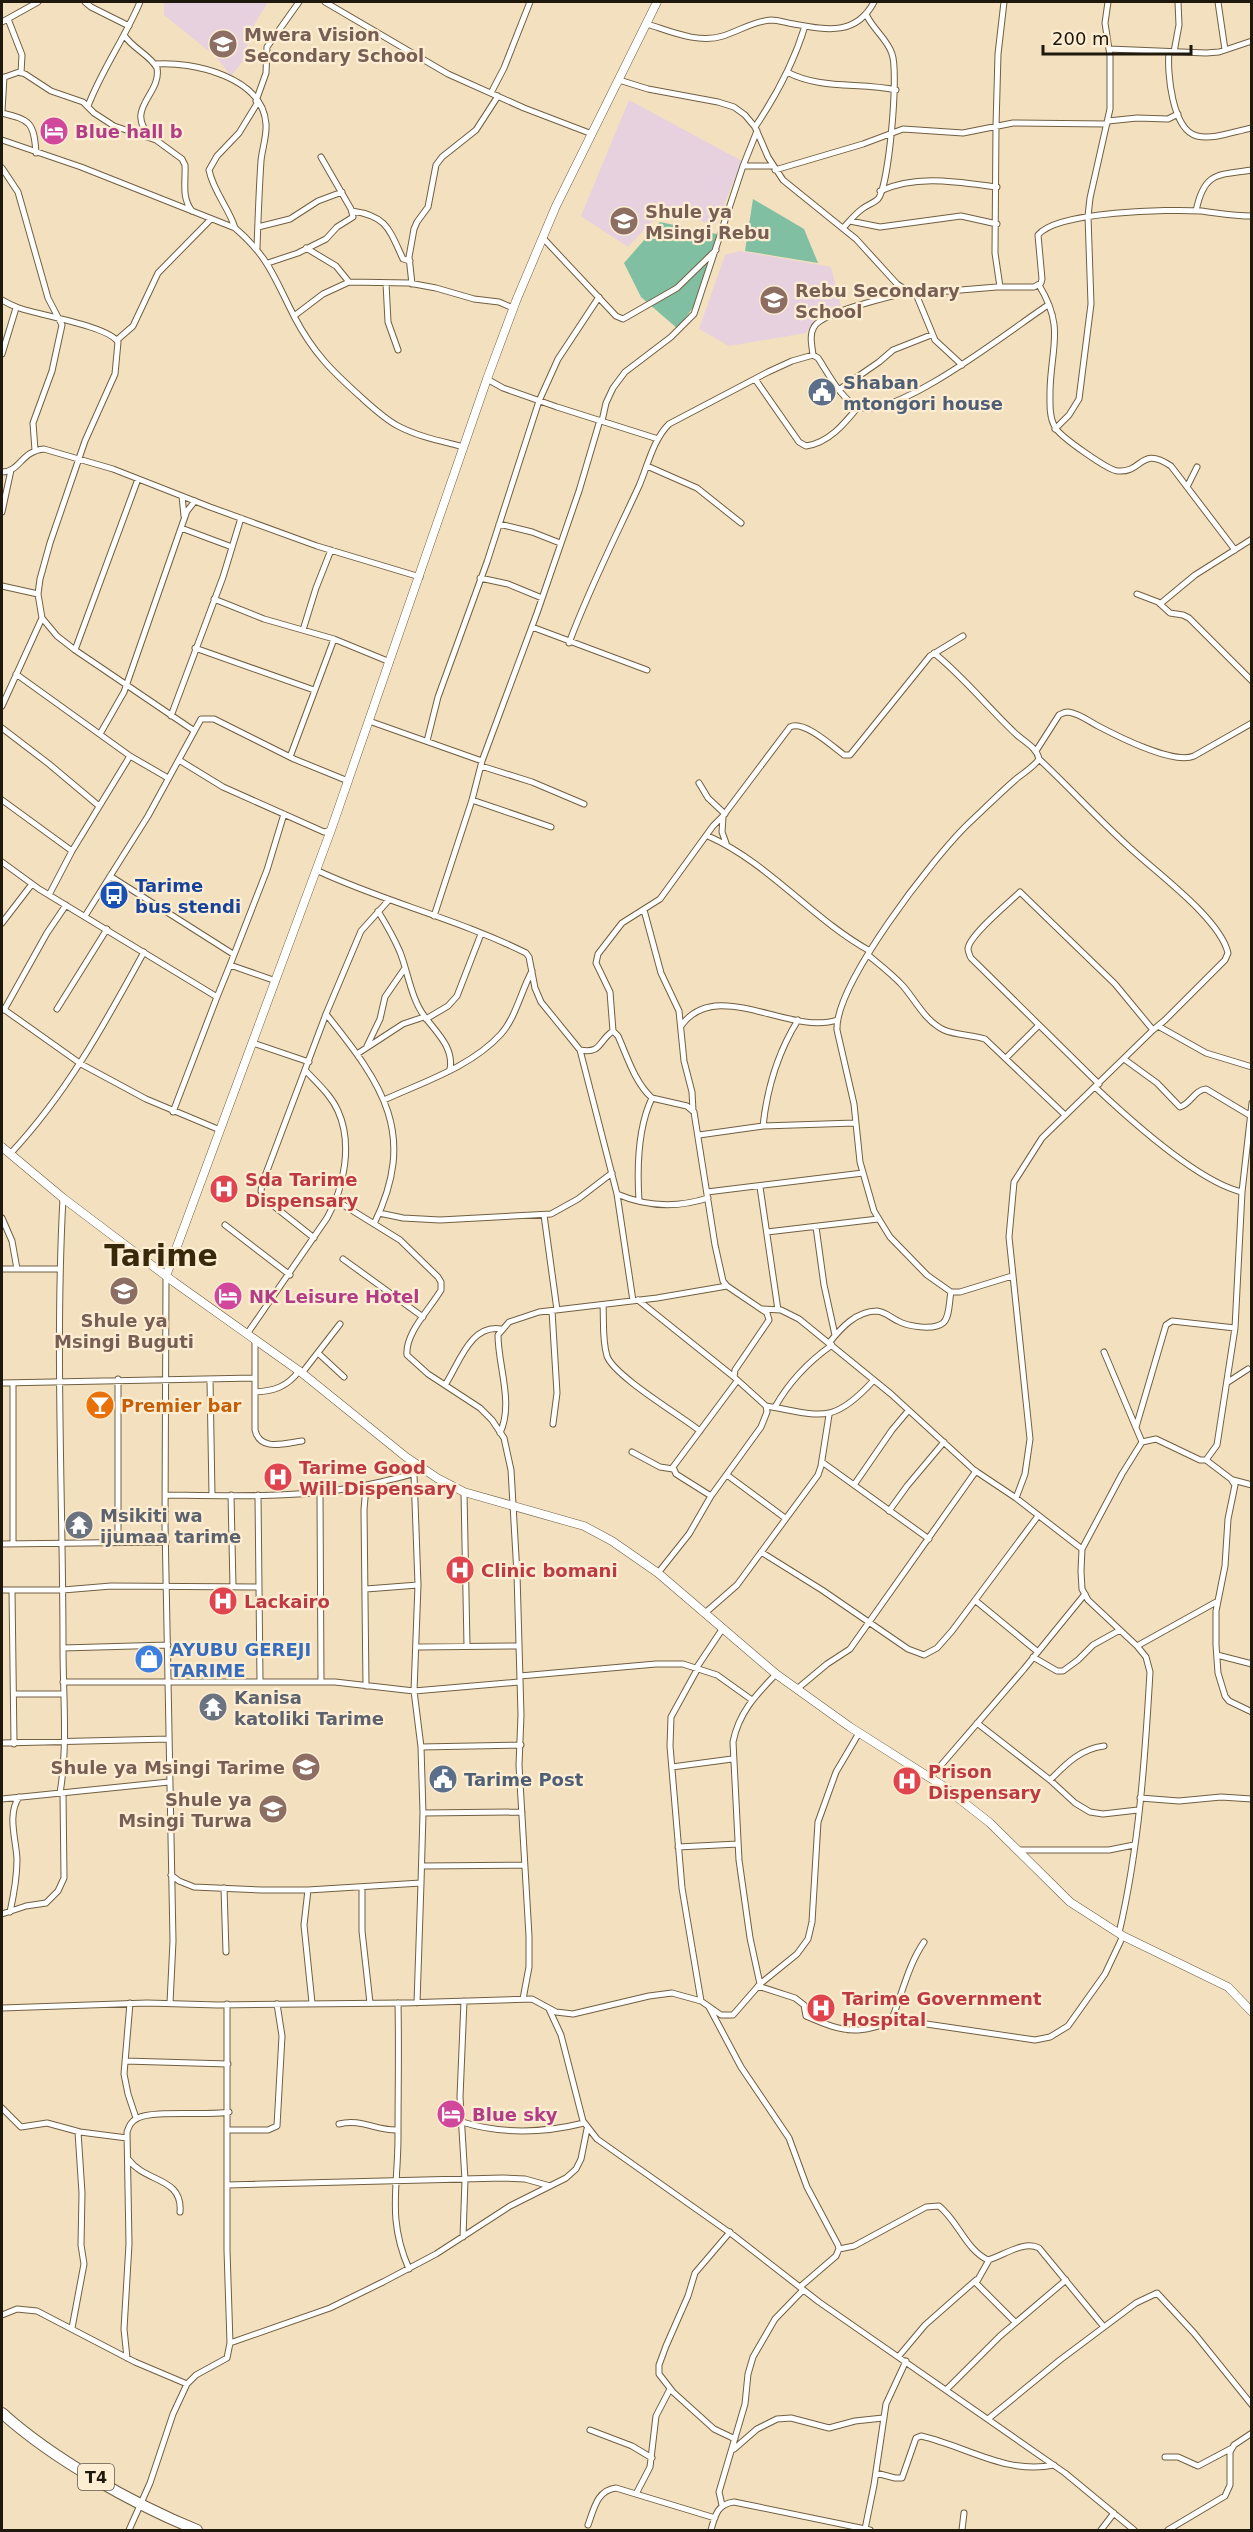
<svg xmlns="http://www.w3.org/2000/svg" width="1253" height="2532" font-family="'DejaVu Sans',sans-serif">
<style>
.education{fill:#e7d1df}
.green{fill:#80bfa2}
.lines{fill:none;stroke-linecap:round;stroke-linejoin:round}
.street-casing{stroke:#705f41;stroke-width:7}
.secondary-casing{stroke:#705f41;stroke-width:9}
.highway-casing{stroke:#705f41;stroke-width:12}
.street{stroke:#fff;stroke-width:5}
.secondary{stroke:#fff;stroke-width:8}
.highway{stroke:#fff;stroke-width:10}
.labels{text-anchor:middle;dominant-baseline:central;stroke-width:4.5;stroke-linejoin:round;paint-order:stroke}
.shield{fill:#fdeed3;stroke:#625848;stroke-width:1.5}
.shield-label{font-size:16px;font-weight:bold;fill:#1f180c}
.education-label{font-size:18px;font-weight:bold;fill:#785e54;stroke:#fdeed3;text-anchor:start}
.hotel-label{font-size:18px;font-weight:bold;fill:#b23c85;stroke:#fdeed3;text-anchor:start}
.service-label{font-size:18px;font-weight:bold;fill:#4e5e75;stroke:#fdeed3;text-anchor:start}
.transit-label{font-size:18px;font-weight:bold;fill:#164399;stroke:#fdeed3;text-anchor:start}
.health-label{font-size:18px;font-weight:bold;fill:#be3a42;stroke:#fdeed3;text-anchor:start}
.food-label{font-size:18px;font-weight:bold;fill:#c56008;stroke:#fdeed3;text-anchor:start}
.worship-label{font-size:18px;font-weight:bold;fill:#5b616d;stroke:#fdeed3;text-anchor:start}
.shop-label{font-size:18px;font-weight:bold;fill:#366cbe;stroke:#fdeed3;text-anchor:start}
.town-label{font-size:30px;font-weight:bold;fill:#38290b;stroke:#fdeed3}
</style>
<rect width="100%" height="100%" fill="#f3e0bf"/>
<path class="education" d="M164 2H268L251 30 243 61 231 76 216 57 164 15Z
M629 100 742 161 716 224 660 213 628 247 581 216Z
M740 251 831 267 841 306 814 321 806 333 729 346 699 329 725 255Z"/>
<path class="green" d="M753 199 804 229 818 263 745 251Z
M660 222 717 234 698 300 678 329 641 297 624 263Z"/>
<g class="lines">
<g class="street-casing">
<path id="street" d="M85 2 91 7 129 26
M325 2 448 74 524 108 592 134
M1218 2 1225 50
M8 19 22 55 21 73
M2 22 38 2
M647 24C670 31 698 44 723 36 739 31 754 21 771 20 779 20 786 23 794 24 827 30 856 36 874 2
M124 35C133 49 149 54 157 68 162 95 122 109 152 138
M1109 49 1206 53 1219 52 1252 41
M1169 52C1167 72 1172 130 1197 136 1214 140 1235 131 1252 128
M1174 52 1179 25 1178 2
M155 64C192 61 263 77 266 124 267 136 262 149 261 161 259 190 258 219 257 248
M787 72C821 90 860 82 896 90
M2 78 19 72 25 74 51 91 83 102 94 113 114 126 156 140 182 159 185 165C186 181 181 197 192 211
M619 80 648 89 718 102 734 107 745 115 755 127 768 157 783 180 856 239 897 284 912 294 997 287H1034L1041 283 1042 279 1038 235C1057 211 1170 209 1201 211 1218 213 1234 216 1252 216
M491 93 504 68 530 2
M256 101 266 73 267 47 299 2
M88 106C102 69 125 38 140 2
M2 111 4 77
M2 113C30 120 34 122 36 153
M1108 121 1137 118 1168 119 1178 114
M755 127C776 96 794 62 805 26
M2 140 81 167 235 228C270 258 275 280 295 318 314 354 333 372 362 398 373 408 385 419 398 426 419 437 441 441 464 447
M743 166H773
M2 168 18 192 48 298 62 325 52 371 33 423 35 450
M775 170 863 144 903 129 963 133 1013 123 1107 124
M880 191C917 174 958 182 997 187
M352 211C387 216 389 229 403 259L410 261
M1196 211C1204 172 1217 175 1252 170
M850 221 880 227 961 216 997 224
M258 227 290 219 318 201 342 192
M235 228C229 208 213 191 209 170L217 156 239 133 258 102
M843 228C849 222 855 214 862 209 867 205 874 203 878 199 889 186 899 72 892 54 888 40 873 29 867 16
M543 238 616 316 623 319 677 288 716 250
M306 248 336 266 349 282
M268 263 298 253 326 239 337 227 353 217 351 209 321 157
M386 283 388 322 398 350
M412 284 409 257 414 229 417 222 428 207 436 165 442 157 476 130 498 96
M1039 285C1065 328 1051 346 1050 391 1050 403 1049 417 1055 427 1059 436 1109 471 1118 471 1143 473 1140 445 1171 466L1235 550
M1000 287 995 253 996 126 998 54 1004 2
M916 294 935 340 962 365
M2 300C7 303 13 306 19 308 39 315 108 326 118 342L115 374 85 441 50 543 40 579 38 594 42 618 57 636 75 650 193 730
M294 316 323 294 349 282 409 283 436 288 474 299 499 302 513 308
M117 340 133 326 158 273 211 219
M2 354 16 308
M813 355C812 346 809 335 814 327 822 312 890 297 908 292
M487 379 503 388 557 407 658 439
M755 379 799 442 806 446C829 443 845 423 858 407
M840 389 879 362 893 350 931 335
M602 421 606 403 613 388 625 372 671 337 694 314 743 166 757 131
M1055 429 1069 415 1079 399 1091 304 1088 216 1090 198 1110 109V56L1105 23 1108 2
M647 466 697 488 741 523
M2 472C20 472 21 451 44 449L113 469 210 507 317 546 420 577
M1187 487 1197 467
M182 496 184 516
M2 512 11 470
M499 524 532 532 560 543
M181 528 232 547
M480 578 508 584 542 598
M2 586 38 594
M1137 594 1158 602 1170 613 1183 615 1189 618 1252 681
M214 599 264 619 334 639 390 662
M1160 604 1195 575 1252 539
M532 627 647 670
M303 630 316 588 331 550
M569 643C589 589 615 538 639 486 648 465 653 440 669 424L768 372 792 361 813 355 818 358C828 373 842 401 859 407 897 420 1014 327 1048 305
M195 648 314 690
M75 650 138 479
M934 653C965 678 989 709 1017 735 1025 742 1037 748 1039 759 1034 767 1023 773 1015 780 999 794 984 809 968 824 933 858 835 984 837 1030L854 1104 860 1162 874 1211 890 1237 927 1275 951 1292H960L1012 1276
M16 674 130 756 168 778
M2 706 42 618
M171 716 223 577 241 518
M369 721 482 761
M2 728 49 764 99 806
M100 734 124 692 181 528 187 511 195 501
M427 741 438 697 487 562 539 401 558 359 599 297
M1036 751 1059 715C1063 713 1064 712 1068 712 1078 713 1089 721 1098 726 1117 736 1174 765 1194 756L1252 723
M290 757 334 639
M179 760 223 787 324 832 331 830
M481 766 532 782 584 804
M699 783 708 798 725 814
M2 800 72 851
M472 800 551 827
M723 817 722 832 726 843
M708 836C769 863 812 919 870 951
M2 862 39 889 217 997 230 965 276 981
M316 870C384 902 458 919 526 953L529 957 535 988 541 1002 580 1050C602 1054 598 1041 613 1031L618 1036C627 1056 635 1083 652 1098L687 1106 694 1112 715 1245 723 1281 727 1286 767 1313 769 1320 735 1370 734 1377 766 1406 767 1412 761 1427 711 1496 689 1534 658 1573
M110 876 233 954
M49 895 72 851 130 756
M644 910 661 973 679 1011 684 1061 692 1092 693 1111
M378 911C386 924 394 938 400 952 408 972 411 999 425 1017 437 1033 454 1048 450 1069
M85 916 148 816 201 719H214L294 759 348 781
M434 916 472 800 482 761 537 613 579 491 600 420
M2 923 32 884
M868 955C880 965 892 974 903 986 916 1001 925 1021 944 1030 955 1035 972 1035 985 1039L1065 1115
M230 965 267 870 284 814
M2 1008 81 1064 146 1099 220 1130
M57 1009 107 929
M4 1010 47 933 66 905
M326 1014C383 1085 418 1134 374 1224
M426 1019 448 1006 457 996 481 934
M681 1026C716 976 789 1036 837 1020
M1158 1026 1206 1053 1252 1067
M613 1031 610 992 596 963 598 954 622 923 660 899 713 826 723 816 790 727C804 720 832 746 844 755H850L930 656 963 636
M253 1043 309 1062
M367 1046 380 1019 385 997 405 968
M580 1050 617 1194 633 1301
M357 1054 403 1024 424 1017
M1006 1058 1038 1026
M1124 1059 1157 1083 1180 1107C1192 1103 1194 1090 1206 1089L1251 1116
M1099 1084 971 958C970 957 968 950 968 949 968 936 1010 902 1020 892L1115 984 1153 1030
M1095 1087C1129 1119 1198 1182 1242 1192
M384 1100C423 1082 471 1067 501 1034 516 1017 521 991 532 971
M173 1112 217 997
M763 1126C767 1089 778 1052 798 1020
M699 1135 763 1126 855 1123
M10 1154C67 1093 104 1025 144 952
M760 1187 778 1310
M707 1192 863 1173
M617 1194C647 1207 677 1208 708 1198
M337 1201 400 1240 438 1277 441 1282V1290C430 1309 405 1333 407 1355L428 1374 480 1408 492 1420 504 1438 511 1470 517 1574 521 1715 519 1765 529 1936V1967L523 1999
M639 1201C637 1169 638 1127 652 1098
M379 1213 403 1218 440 1220 551 1214 578 1199 612 1173
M544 1215 557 1310
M2 1218 12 1241 17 1269
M225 1225 290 1275
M816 1227 824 1285 835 1335
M767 1232 878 1219
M314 1238 265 1199 261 1191 262 1184 326 1014 361 931 388 901
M343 1259 423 1317
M2 1269H60
M166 1276 165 1524 173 1941 170 2003
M638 1300 734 1377
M603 1305C604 1321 602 1340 607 1356 614 1376 680 1415 700 1431
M762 1309 781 1310 799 1319 891 1394 974 1470 1016 1498 1082 1549
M552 1311 557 1393 553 1424
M247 1334 327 1218C344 1188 353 1144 338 1111 331 1095 317 1083 306 1071
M255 1339V1430C260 1452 285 1443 302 1441
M829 1343C841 1328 856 1311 877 1311 886 1312 891 1318 898 1321 907 1326 933 1331 943 1323 950 1317 949 1301 951 1292
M1104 1352 1142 1442
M318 1353 344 1377
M302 1373 340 1324
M118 1379V1541
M210 1380 212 1495
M1228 1382 1248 1369
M2 1383 255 1378
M445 1385C459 1364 470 1324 501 1329
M255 1392C274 1391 287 1387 299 1371
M766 1406C820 1415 832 1426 873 1381
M775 1407C789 1382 808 1362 832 1345
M1136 1427 1166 1325 1172 1321 1235 1328
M500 1433C514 1403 498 1366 498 1335L509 1322 539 1312 657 1298 727 1286
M632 1452 660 1467 673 1469
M1206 1460 1231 1479 1235 1485 1228 1519 1225 1566 1216 1611V1645L1218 1673 1225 1696 1229 1701 1252 1712
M822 1462 929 1539
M727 1475 785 1518
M1233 1480 1252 1485
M854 1485 892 1430 908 1411
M366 1486 364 1510 366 1686
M464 1492 467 1646
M320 1494 321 1682
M166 1495C238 1496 310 1499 381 1482 396 1478 410 1476 424 1469
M231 1495 233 1587
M258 1495 260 1681
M711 1496 676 1474 673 1467 737 1381
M1016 1498 1025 1474 1030 1439 1009 1237 1014 1182 1042 1138 1153 1030 1165 1020 1225 960 1228 953C1220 918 1154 871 1128 846 1097 818 1069 787 1039 759
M889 1511 907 1486 944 1442
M2 1544 166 1542
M13 1544V1383
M761 1552 822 1590 908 1649 924 1655 937 1648 952 1631 1038 1516
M366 1589 418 1585
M2 1590H63L111 1586 258 1587
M12 1590 14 1744
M976 1601 1038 1652
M705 1613 737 1585 818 1475 821 1466 829 1415
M1137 1646 1218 1601
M417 1647 518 1646
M63 1648 168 1645
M1217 1655 1252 1664
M1033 1657 1057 1671H1063L1078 1660 1093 1645 1120 1630
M697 1667 723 1628
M698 1668 671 1717 670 1746 682 1888 701 2001
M520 1676 656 1664H683L717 1675 752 1700
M63 1682H335L414 1691 519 1682
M797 1689 827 1664 850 1649 976 1471
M14 1694H63
M977 1723 1050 1780 1075 1803 1090 1812 1103 1814 1138 1810
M2 1743 169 1739
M421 1747 521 1745
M672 1767 732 1759
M930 1778 1024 1669 1085 1594
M1050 1780C1066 1764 1080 1749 1104 1746
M60 1793C68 1745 63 1696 63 1648 63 1498 55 1348 63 1198
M1140 1798 1179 1801 1221 1797 1252 1799
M2 1799 169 1782
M423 1813 522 1812
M678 1847 738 1844
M1017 1850H1109L1134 1845
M422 1866 523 1865
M171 1875 179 1881 194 1887 262 1890H308L421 1883 423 1813 421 1747 414 1691 418 1585 414 1474
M362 1887V1931L370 2003
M224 1888 226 1952
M308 1890 304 1925 312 2003
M10 1912C14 1894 17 1877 17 1859 16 1839 7 1815 19 1797
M2 1914 26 1906 46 1903 58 1891 64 1878 63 1793
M1119 1933C1139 1848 1145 1759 1150 1672L1146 1657 1137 1646 1088 1600 1082 1589 1081 1571 1082 1549 1122 1474 1142 1442 1156 1439 1200 1460H1206L1217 1445 1235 1328 1242 1192 1252 1103
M760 1984 750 1938 739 1860 733 1742C739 1712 756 1695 776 1674
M758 1986 795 1998 804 2005 806 2016C822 2023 840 2031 858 2030 875 2029 888 2021 906 2021L1035 2040 1050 2037 1068 2026 1105 1974 1123 1936
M130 2003 124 2074 128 2094 136 2118
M398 2003C399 2048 398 2092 398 2137 398 2188 387 2219 409 2269
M417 2003 421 1883
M709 2007 741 2067 789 2138 807 2187 838 2245 839 2249 836 2256 800 2287
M2 2008 147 2003 218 2005 403 2003 532 1999 556 2012 573 2014 649 1996 672 1993 701 2001 721 2015H733L760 1984 797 1954 808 1939 812 1922 818 1822 836 1772 859 1733
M549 2009 561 2035 583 2121 597 2139 733 2235 819 2302 1065 2473 1134 2530
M891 2021C902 1995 908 1965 924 1942
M125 2061 228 2064
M2 2108 21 2127 47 2123 80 2132 127 2138
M462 2122C501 2134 544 2133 584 2123
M339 2124C361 2118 376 2131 398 2130
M228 2130H268L277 2126 282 2036 277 2004
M129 2160C146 2183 183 2177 180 2212
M227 2185 503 2178 525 2179 550 2186
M730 2232 695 2273 688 2296 666 2346 659 2365V2374L673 2392 714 2429 735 2439
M463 2237 465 2180 460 2097 464 2001
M839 2249 854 2246 926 2207 939 2206C958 2221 966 2250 988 2260 1003 2256 1024 2240 1039 2248L1104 2327
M989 2260 976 2283 1015 2322
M2 2315 17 2309 37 2311 135 2362 187 2384
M72 2328 84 2264 81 2245 82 2193 78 2132
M230 2343 330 2308 383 2282 436 2254 510 2206 566 2178 576 2169 581 2159 587 2129
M899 2356 925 2325 976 2280
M127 2358 124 2329 129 2244 127 2132C129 2126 131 2121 138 2118 153 2110 206 2116 229 2112
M947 2389 1000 2336 1066 2280
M988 2419 1060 2360 1136 2303 1157 2293 1194 2333 1252 2405
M590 2430 632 2446 652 2458
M734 2449 757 2429 777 2419 791 2418 829 2428 855 2421 883 2418
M1165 2457H1178L1198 2466 1232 2448
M876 2473 895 2478H902L916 2438 921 2436C966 2446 1006 2475 1054 2465
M636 2494 650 2467 656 2416 670 2389
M722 2505 719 2492 745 2404 748 2374 753 2357 775 2319 803 2290
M588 2525C594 2509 597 2490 616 2488L715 2518
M865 2529 874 2485 886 2404 906 2361
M129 2530 150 2483 173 2414 187 2384 196 2375 227 2358 230 2343 227 2250V2004
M711 2530C715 2516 717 2504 734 2502L870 2530
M962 2530 964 2513
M1101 2530 1114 2513
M1168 2530 1225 2496 1230 2485V2452L1234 2445 1252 2433"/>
</g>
<g class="secondary-casing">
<path id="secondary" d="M2 1147 63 1198 174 1282 302 1373 406 1457 437 1478 464 1492 584 1526 612 1541 658 1573 776 1674 850 1727 943 1786 990 1823 1070 1902 1123 1936 1228 1987 1252 2012
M166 1276 331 830 487 379 516 301 556 206 657 2"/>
</g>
<g class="highway-casing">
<path id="highway" d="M2 2413C53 2459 133 2504 197 2530"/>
</g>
<use href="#street" class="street"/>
<use href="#secondary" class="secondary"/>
<use href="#highway" class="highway"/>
</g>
<defs>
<g id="school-disc" transform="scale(1.5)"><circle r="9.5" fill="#8d6e63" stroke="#fdeed3"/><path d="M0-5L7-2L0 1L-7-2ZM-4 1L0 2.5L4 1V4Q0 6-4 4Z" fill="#fff"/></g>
<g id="hotel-disc" transform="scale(1.5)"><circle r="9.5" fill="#d1479c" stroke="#fdeed3"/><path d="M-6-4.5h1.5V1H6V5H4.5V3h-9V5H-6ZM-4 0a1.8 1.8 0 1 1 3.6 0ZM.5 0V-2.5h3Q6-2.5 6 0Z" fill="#fff"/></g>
<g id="civic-disc" transform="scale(1.5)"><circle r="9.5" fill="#5c6f8a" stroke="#fdeed3"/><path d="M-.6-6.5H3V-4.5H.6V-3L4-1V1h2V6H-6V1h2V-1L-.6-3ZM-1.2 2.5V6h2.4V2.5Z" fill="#fff"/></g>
<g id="bus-disc" transform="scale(1.5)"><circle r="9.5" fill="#1a4fb4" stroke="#fdeed3"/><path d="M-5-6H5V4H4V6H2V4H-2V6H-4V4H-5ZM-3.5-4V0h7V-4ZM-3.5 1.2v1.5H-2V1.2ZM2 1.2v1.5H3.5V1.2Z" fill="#fff"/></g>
<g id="hospital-disc" transform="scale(1.5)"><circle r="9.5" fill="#e0444e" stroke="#fdeed3"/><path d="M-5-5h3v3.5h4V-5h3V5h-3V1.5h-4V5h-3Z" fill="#fff"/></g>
<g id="bar-disc" transform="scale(1.5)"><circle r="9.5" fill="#e8710a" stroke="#fdeed3"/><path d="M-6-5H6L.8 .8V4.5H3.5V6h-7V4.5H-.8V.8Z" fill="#fff"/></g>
<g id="temple-disc" transform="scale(1.5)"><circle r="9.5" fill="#6b7280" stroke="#fdeed3"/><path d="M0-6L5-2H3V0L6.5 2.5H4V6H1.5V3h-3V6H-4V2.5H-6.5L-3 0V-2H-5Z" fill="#fff"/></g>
<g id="shop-disc" transform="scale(1.5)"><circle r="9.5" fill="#3f7fe0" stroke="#fdeed3"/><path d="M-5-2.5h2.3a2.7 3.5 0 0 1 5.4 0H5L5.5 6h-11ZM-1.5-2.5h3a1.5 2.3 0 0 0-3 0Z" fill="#fff"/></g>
</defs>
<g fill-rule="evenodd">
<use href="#school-disc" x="223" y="44"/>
<use href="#hotel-disc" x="54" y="131"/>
<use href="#school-disc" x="624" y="221"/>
<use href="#school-disc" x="774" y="300"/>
<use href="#civic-disc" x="822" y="392"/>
<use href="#bus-disc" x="114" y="895"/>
<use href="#hospital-disc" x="224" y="1189"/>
<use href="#school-disc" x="124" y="1291"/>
<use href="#hotel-disc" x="228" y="1296"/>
<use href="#bar-disc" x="100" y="1405"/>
<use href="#hospital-disc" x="278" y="1477"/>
<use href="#temple-disc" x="79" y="1525"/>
<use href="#hospital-disc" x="460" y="1570"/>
<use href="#hospital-disc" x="223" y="1601"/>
<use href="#shop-disc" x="149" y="1659"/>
<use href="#temple-disc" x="213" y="1707"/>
<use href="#school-disc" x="306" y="1767"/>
<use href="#civic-disc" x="443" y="1779"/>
<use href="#hospital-disc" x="907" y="1781"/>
<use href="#school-disc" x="273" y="1809"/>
<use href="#hospital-disc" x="821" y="2008"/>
<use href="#hotel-disc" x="451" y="2114"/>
</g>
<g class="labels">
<rect class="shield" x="78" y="2464" width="36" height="26" rx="4.5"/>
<g class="shield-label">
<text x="96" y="2477">T4</text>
</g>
<g class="education-label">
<text x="244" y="34">Mwera Vision<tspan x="244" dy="21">Secondary School</tspan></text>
<text x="645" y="211">Shule ya<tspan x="645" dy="21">Msingi Rebu</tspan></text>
<text x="795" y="290">Rebu Secondary<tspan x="795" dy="21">School</tspan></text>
<text x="124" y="1320" text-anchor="middle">Shule ya<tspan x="124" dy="21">Msingi Buguti</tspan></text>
<text x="285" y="1767" text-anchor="end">Shule ya Msingi Tarime</text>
<text x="252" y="1799" text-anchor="end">Shule ya<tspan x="252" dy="21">Msingi Turwa</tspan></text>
</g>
<g class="hotel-label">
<text x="75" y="131">Blue hall b</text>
<text x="249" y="1296">NK Leisure Hotel</text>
<text x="472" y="2114">Blue sky</text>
</g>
<g class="service-label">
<text x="843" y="382">Shaban<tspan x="843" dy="21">mtongori house</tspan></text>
<text x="464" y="1779">Tarime Post</text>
</g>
<g class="transit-label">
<text x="135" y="885">Tarime<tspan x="135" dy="21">bus stendi</tspan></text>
</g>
<g class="health-label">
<text x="245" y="1179">Sda Tarime<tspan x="245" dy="21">Dispensary</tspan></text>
<text x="299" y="1467">Tarime Good<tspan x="299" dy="21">Will Dispensary</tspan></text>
<text x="481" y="1570">Clinic bomani</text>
<text x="244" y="1601">Lackairo</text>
<text x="928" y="1771">Prison<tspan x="928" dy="21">Dispensary</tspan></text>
<text x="842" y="1998">Tarime Government<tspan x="842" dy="21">Hospital</tspan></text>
</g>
<g class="food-label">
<text x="121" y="1405">Premier bar</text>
</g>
<g class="worship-label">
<text x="100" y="1515">Msikiti wa<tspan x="100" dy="21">ijumaa tarime</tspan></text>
<text x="234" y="1697">Kanisa<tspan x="234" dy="21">katoliki Tarime</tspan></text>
</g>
<g class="shop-label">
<text x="170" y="1649">AYUBU GEREJI<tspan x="170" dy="21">TARIME</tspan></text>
</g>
<g class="town-label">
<text x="161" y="1255">Tarime</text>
</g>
</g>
<rect width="1253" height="2532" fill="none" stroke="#1f180c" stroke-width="6"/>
<path d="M1043 45v9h148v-9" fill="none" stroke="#1f180c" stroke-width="3"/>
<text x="1052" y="45" font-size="18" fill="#1f180c" stroke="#fdeed3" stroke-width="4.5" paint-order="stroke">200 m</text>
</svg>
